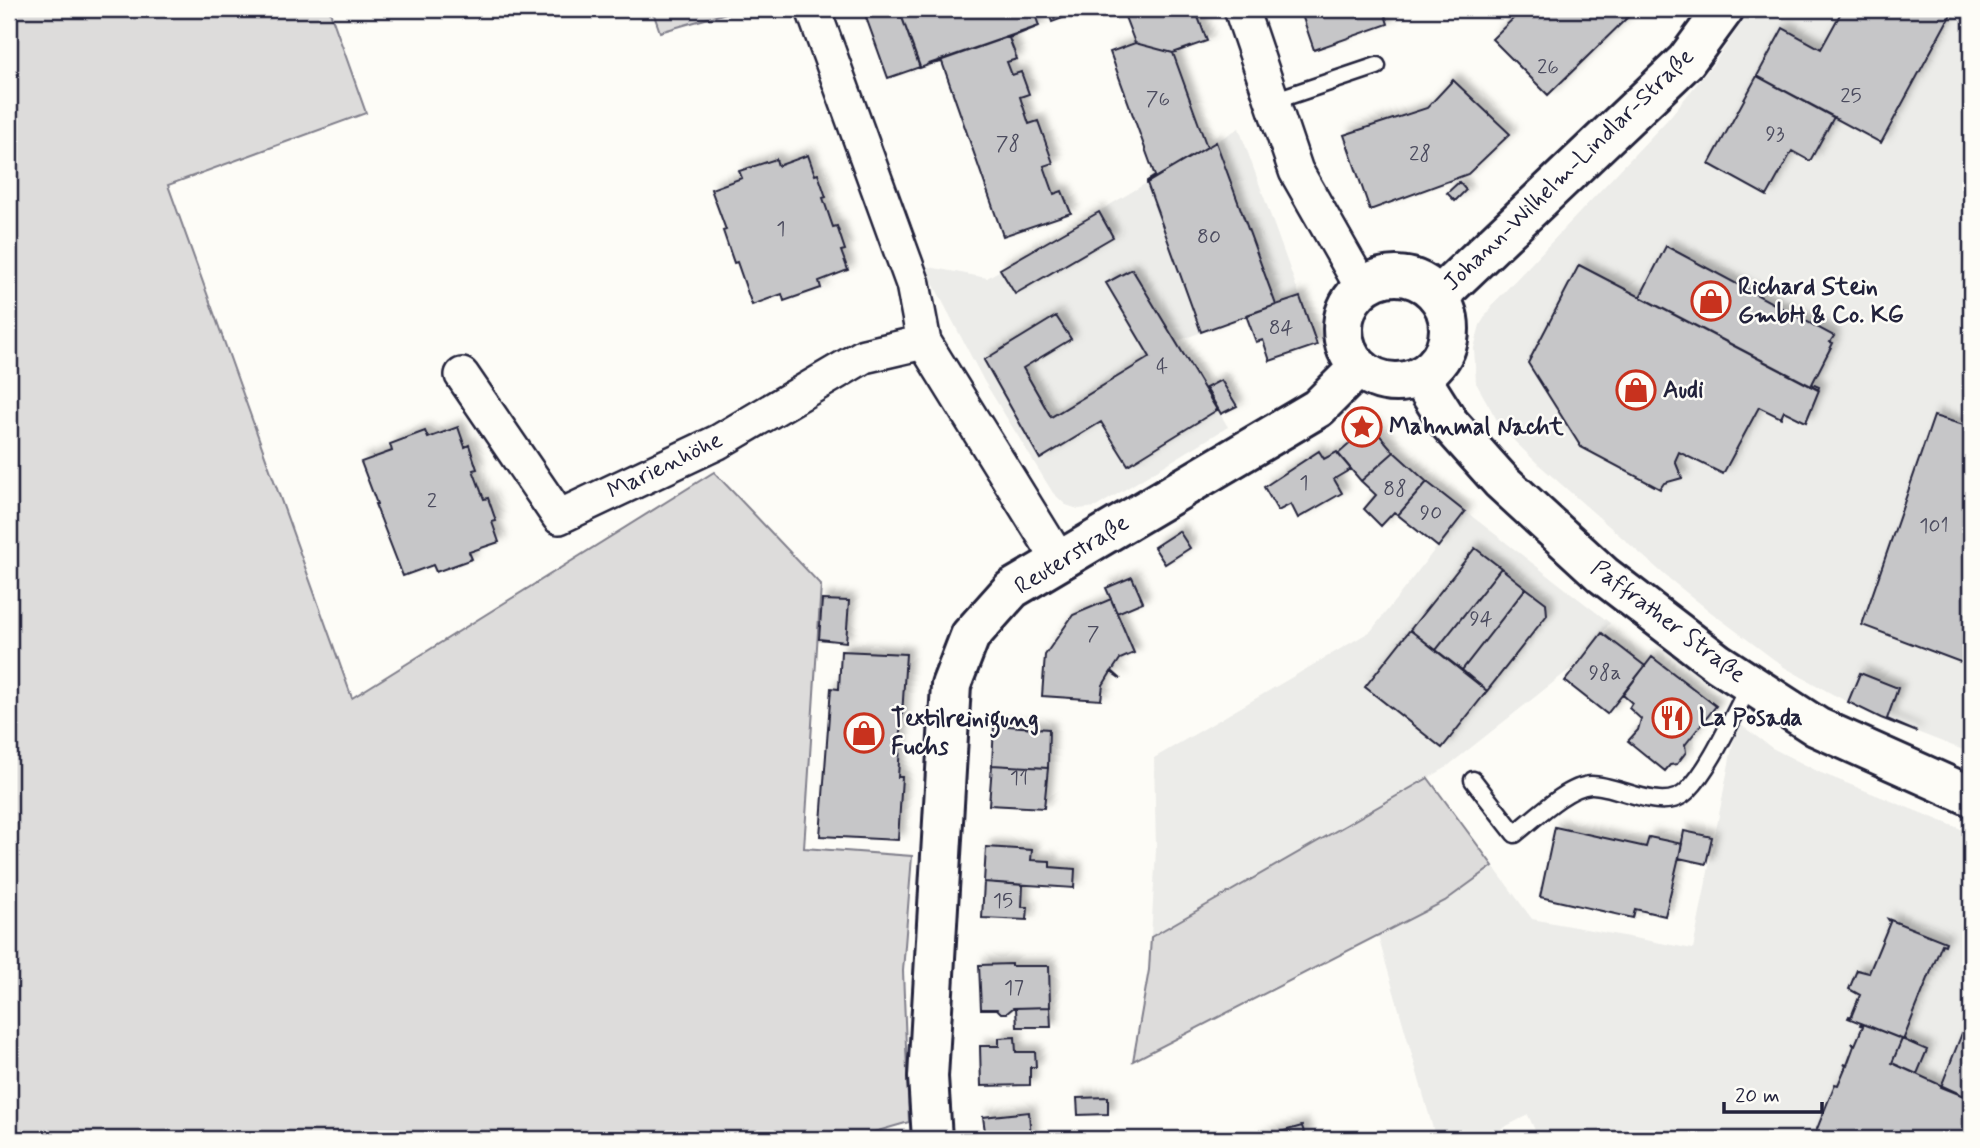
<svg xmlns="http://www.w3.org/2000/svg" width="1980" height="1148" font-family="Mynerve,sans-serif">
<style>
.built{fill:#ecece9}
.green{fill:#dddcdb;stroke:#807f8b;stroke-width:2}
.building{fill:#c6c6c8;stroke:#22223b;stroke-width:2;filter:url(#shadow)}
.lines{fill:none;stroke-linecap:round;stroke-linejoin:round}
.lane-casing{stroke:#22223b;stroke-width:21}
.street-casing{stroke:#22223b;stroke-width:38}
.secondary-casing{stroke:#22223b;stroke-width:44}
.lane{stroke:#fdfcf7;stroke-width:16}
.street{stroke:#fdfcf7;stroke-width:33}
.secondary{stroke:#fdfcf7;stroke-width:38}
.labels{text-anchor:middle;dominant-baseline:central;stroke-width:5;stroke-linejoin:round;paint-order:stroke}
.number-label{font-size:21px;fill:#4b4b5e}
.street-label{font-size:24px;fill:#22223b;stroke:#fdfcf7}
.poi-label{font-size:24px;font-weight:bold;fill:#22223b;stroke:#fdfcf7;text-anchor:start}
</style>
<defs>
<filter id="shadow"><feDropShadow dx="6" dy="-6" stdDeviation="3.5" flood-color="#0004"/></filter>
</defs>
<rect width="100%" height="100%" fill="#fdfcf7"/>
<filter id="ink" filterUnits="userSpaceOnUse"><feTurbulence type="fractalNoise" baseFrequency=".0143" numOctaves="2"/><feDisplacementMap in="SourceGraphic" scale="14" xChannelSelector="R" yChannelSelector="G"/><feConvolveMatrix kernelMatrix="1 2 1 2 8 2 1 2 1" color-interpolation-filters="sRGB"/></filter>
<g filter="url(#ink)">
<path class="built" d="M1751 9H1971V753L1881 718 1834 695 1784 667 1712 613 1667 577 1537 463 1502 429 1476 383 1474 348 1480 325 1492 305 1668 119 1714 63Z
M1239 128 1300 297 1177 341 1228 427 1096 507 1078 509 1066 505 1053 493 984 381 924 266 987 278Z
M1465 511 1610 623 1579 662 1444 769 1151 937 1156 849 1154 758 1371 631Z
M1737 722 1772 748 1821 773 1971 833V1139H1539L1528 1115 1481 1139H1436L1378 936 1445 901 1493 866 1532 919 1693 949Z"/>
<path class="green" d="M9 9H329L366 113 168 185 352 698 714 472 821 585 804 848 912 856 903 971 909 1122 850 1139H9Z
M652 9H740L660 32Z
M1428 778 1493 866 1445 901 1133 1061 1149 970 1151 937Z"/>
<path class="building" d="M863 9H899L920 67 888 78Z
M899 9H1033L1039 26 920 68Z
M1047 9H1087L1052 22Z
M1122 9H1195L1207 41 1173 53 1135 43Z
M1300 9H1383L1388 24 1314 50Z
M1523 9H1626L1631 14 1548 95 1492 39Z
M1843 9H1941L1951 14 1881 143 1757 76 1783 28 1821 49Z
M1039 26 1009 38 1017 59 1007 62 1012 75 1021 72 1029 94 1020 97 1029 124 1038 121 1053 163 1044 166 1054 194 1062 191 1071 213 1003 236 942 62 926 65Z
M1135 43 1173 53 1207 147 1147 183V181L1155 176 1110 52Z
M1757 76 1834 117 1810 161 1792 151 1767 196 1709 164Z
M1453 80 1510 134 1468 174 1370 210 1344 135 1427 108Z
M1216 142 1276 305 1201 332 1147 183Z
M808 155 815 175 818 174 826 197 823 198 833 227 837 226 845 250 841 251 848 270 819 281 821 288 784 301 782 294 752 305 737 262 734 263 723 231 726 230 711 189 742 178 739 171 776 159 778 166Z
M1459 182 1466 190 1455 201 1447 193Z
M1099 212 1113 237 1015 294 1000 269Z
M1666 246 1834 336 1830 342 1833 343 1813 382 1812 384 1819 387 1818 390 1640 297Z
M1579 265 1819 390 1806 422 1784 411 1781 418 1759 407 1723 474 1679 452 1675 461 1682 478 1664 483 1660 489 1581 447 1528 363Z
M1132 269 1217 410 1128 465 1101 422 1040 459 984 360 1056 316 1071 339 1023 368 1051 417 1150 357 1106 283Z
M1300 297 1317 345 1270 361 1263 340 1256 342 1246 315Z
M1221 380 1237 406 1221 414 1206 388Z
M1934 416 1970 427 1971 425V666L1862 625Z
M1371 425 1394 452 1361 481 1338 454Z
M458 427 465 447 469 445 477 469 473 470 484 499 488 498 496 521 492 522 499 542 469 552 472 559 436 572 433 565 403 576 375 504H377L361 462 392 451 390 444 425 431 428 438Z
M1319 451 1324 459 1337 452 1351 469 1334 479 1342 493 1298 518 1291 504 1278 511 1264 487Z
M1394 452 1427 482 1398 515 1394 512 1381 526 1364 509 1376 495 1361 481Z
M1427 482 1465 512 1438 547 1398 515Z
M1179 531 1190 548 1165 564 1154 547Z
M1475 548 1501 568 1436 650 1410 630Z
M1501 568 1526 588 1462 670 1436 650Z
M1132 577 1143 602 1117 613 1106 588Z
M1526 588 1546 603 1547 615 1487 691 1462 670Z
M1111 599 1134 653 1120 659 1112 671 1121 679 1111 672 1103 685 1101 700 1042 696 1045 655 1073 615Z
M822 600 849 601 846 642 819 639Z
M1410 630 1487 691 1442 748 1365 687Z
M1602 633 1645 666 1607 714 1565 681Z
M841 651 906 654 898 777H902L898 840 820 836 831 688 839 689Z
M1652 657 1716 706 1685 745 1686 752 1677 764 1670 765 1665 771 1628 741 1638 730 1641 719 1629 708 1632 703 1623 695Z
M1860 673 1898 688 1887 719 1917 732 1881 718 1848 702Z
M994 725 1049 729 1048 768 992 765Z
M992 765 1048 768 1044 808 989 805Z
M1555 827 1646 847 1649 837 1682 844 1665 916 1635 909 1633 918 1540 897Z
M1684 831 1712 837 1706 864 1679 858Z
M986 847 1032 850 1031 860 1050 861V867L1075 869 1074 888 984 882Z
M984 882 1023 885 1022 907H1028L1027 920 982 918Z
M1888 919 1946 942 1945 945 1942 944 1904 1038 1906 1041 1848 1018 1849 1016 1851 1017 1860 995 1849 989 1857 970 1869 973 1890 922Z
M1011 964V966H1049L1050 1007 1013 1008 1007 1013H1001L997 1009H981L979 965Z
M1050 1007 1051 1027H1017L1016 1008Z
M1971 1010V1099L1941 1087Z
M1861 1023 1902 1039 1892 1063 1971 1099V1139H1813L1835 1084 1838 1085 1846 1066 1844 1064 1847 1065 1854 1046 1852 1043 1855 1045 1863 1026 1860 1025Z
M1015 1037 1016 1052H1035L1036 1067H1030V1085L981 1086 980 1046H999V1038Z
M1902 1039 1927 1050 1917 1074 1892 1063Z
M1108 1097V1114L1078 1115 1077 1098Z
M1029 1112 1031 1139H986L983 1117Z
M1302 1126 1306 1139H1255Z"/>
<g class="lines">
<g class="lane-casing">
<path id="lane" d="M1273 101 1377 66
M1473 780 1515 834C1534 819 1567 786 1591 785 1618 784 1664 816 1688 790 1712 766 1733 715 1750 684"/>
</g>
<g class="street-casing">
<path id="street" d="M813 9 913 284 924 342
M1241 9 1296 171 1362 287
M462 375 559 517 718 442 864 356 924 342 1059 560"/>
</g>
<g class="secondary-casing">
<path id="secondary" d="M1343 329a53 53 0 1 1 106 0a53 53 0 1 1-106 0Z
M1439 296 1686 61 1724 9
M1420 377 1449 423 1501 481 1603 575 1718 663 1817 727 1971 796
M932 1139 928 1077 951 685 970 636 1012 589 1318 408 1359 367"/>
</g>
<use href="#lane" class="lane"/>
<use href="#street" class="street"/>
<use href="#secondary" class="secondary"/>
</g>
</g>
<defs>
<g id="shop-ring" transform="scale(2.0125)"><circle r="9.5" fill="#fdfcf7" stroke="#c8321e" stroke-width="1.5"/><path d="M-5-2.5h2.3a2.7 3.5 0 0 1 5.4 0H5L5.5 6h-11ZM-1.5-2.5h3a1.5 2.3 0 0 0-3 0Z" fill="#c8321e"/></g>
<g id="sight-ring" transform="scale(2.0125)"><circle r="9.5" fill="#fdfcf7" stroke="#c8321e" stroke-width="1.5"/><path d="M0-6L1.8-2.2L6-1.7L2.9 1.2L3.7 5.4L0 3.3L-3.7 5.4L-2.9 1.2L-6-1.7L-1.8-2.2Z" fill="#c8321e"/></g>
<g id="restaurant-ring" transform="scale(2.0125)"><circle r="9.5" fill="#fdfcf7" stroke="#c8321e" stroke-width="1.5"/><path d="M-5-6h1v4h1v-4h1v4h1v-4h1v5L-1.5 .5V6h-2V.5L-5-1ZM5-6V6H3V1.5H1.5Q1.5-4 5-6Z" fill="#c8321e"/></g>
</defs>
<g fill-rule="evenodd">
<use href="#shop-ring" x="1711" y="301"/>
<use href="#shop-ring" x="1636" y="390"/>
<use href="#sight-ring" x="1362" y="427"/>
<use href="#restaurant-ring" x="1672" y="718"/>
<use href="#shop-ring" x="864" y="733"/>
</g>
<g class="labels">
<g class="number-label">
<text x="1548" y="67">26</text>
<text x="1851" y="96">25</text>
<text x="1158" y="99">76</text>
<text x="1775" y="134">93</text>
<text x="1008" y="144">78</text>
<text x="1420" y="154">28</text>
<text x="781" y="229">1</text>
<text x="1209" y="237">80</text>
<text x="1281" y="328">84</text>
<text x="1162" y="367">4</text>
<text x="1304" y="483">1</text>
<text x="1395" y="489">88</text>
<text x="432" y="501">2</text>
<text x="1431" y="513">90</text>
<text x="1934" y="526">101</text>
<text x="1481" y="619">94</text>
<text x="1093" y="634">7</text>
<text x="1605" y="673">98a</text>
<text x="1019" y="778">11</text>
<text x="1003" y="901">15</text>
<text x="1014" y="988">17</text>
</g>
<g class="street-label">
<text transform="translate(1569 170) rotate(-44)">Johann-Wilhelm-Lindlar-Straße</text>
<text transform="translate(665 466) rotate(-26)">Marienhöhe</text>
<text transform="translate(1072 555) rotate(-32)">Reuterstraße</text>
<text transform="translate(1668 622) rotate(37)">Paffrather Straße</text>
</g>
<g class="poi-label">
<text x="1738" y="287">Richard Stein<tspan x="1738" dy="28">GmbH &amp; Co. KG</tspan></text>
<text x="1663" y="390">Audi</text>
<text x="1389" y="427">Mahnmal Nacht</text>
<text x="1699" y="718">La Posada</text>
<text x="891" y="719">Textilreinigung<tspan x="891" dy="28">Fuchs</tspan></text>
</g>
</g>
<rect width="1980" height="1148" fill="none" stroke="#fdfcf7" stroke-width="35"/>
<rect x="18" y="18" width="1945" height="1113" fill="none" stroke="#22223b" stroke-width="2.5" filter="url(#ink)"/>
<path d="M1724 1102v10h98v-10" fill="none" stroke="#22223b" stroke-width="3.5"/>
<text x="1735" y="1102" font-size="21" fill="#22223b" stroke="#fdfcf7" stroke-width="5" paint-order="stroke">20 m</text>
</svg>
